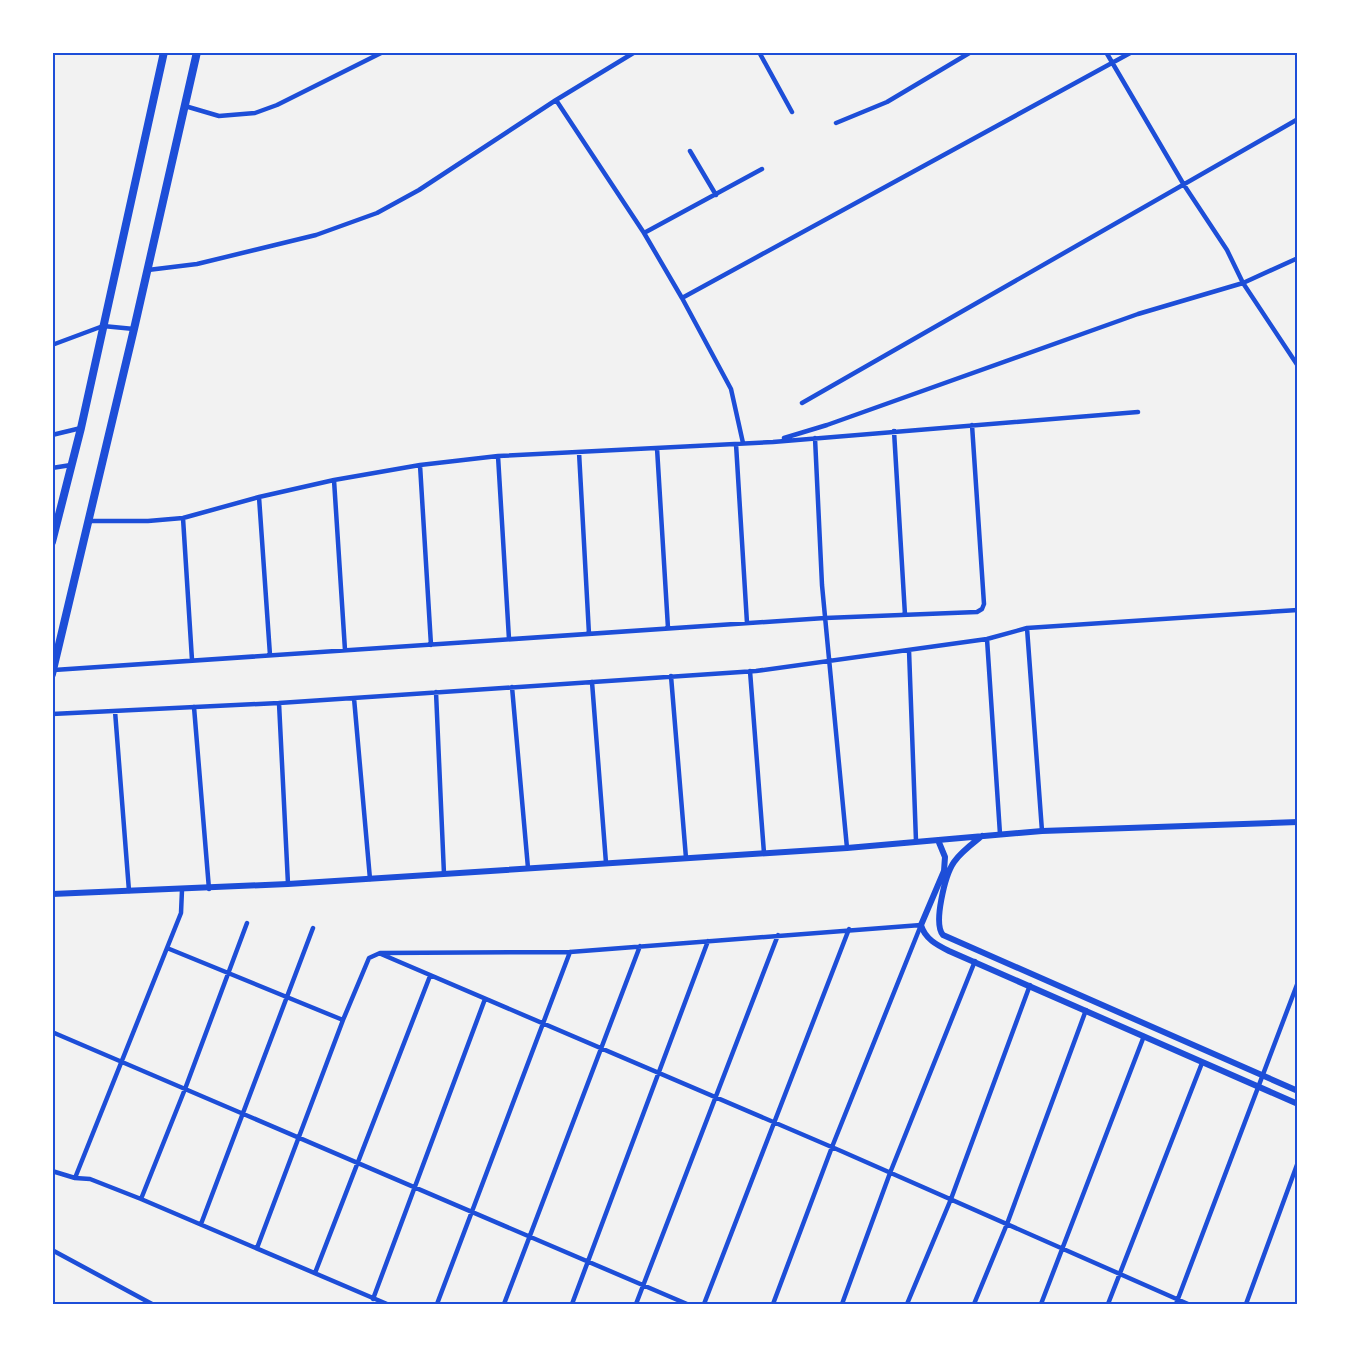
<svg xmlns="http://www.w3.org/2000/svg" width="1350" height="1357" font-family="Karla,sans-serif">
<style>
.lines{fill:none;stroke-linecap:round;stroke-linejoin:round}
.minor{stroke:#1d4ed8;stroke-width:4.5}
.tertiary{stroke:#1d4ed8;stroke-width:6}
.trunk{stroke:#1d4ed8;stroke-width:8}
.neatline{fill:none;stroke:#1d4ed8;stroke-width:2}
</style>
<rect width="100%" height="100%" fill="#f2f2f2"/>
<g class="lines">
<path class="minor" d="M759 52 792 112
M1106 52 1184 185 1227 250 1243 283 1298 366
M556 100 644 233 682 298 731 389 743 443
M185 106 219 116 255 113 277 105 383 52
M836 123 887 102 971 52
M690 151 716 195
M644 233 762 169
M148 270 197 264 316 235 377 213 419 190 556 100 635 52
M682 298 1132 52
M52 345 103 326 134 329
M802 403 1298 119
M894 431 905 615
M52 435 81 428
M784 438 827 425 1138 314 1243 283 1298 258
M815 438 822 585 847 848
M736 444 747 623
M657 448 668 628
M579 452 589 634
M498 456 509 639
M420 465 431 645
M52 468 71 465
M334 480 345 650
M259 497 270 655
M183 518 192 660
M88 521H148L183 518 259 497 334 480 420 465 498 456 773 442 1138 412
M1027 628 1042 831
M987 639 1000 834
M909 650 916 841
M54 670 825 618 977 612 982 609 984 604 972 425
M750 671 764 853
M671 676 686 858
M592 682 606 863
M512 687 528 868
M436 692 444 874
M354 698 370 879
M279 703 288 884
M194 707 209 889
M115 711 129 891
M52 714 279 703 756 671 987 639 1027 628 1298 610
M167 948 343 1020
M381 954 841 1151 1188 1304
M52 1032 687 1304
M52 1171 75 1178 90 1179 141 1199 387 1304
M75 1178 181 913 182 890
M141 1199 185 1089 247 923
M201 1224 313 928
M257 1248 343 1020 369 958 380 953 570 952 921 925 832 1147 773 1304
M52 1250 152 1304
M315 1273 430 976
M373 1299 485 999
M437 1304 570 952
M504 1304 640 946
M572 1304 708 941
M636 1304 778 935
M704 1304 849 929
M842 1304 890 1173 975 961
M907 1304 951 1199 1030 985
M974 1304 1007 1224 1086 1010
M1041 1304 1144 1036
M1108 1304 1202 1063
M1176 1304 1298 982
M1246 1304 1298 1162"/>
<path class="tertiary" d="M982 836C972 844 961 852 954 862 945 875 933 924 943 935L1298 1091
M938 840 945 857 944 871 921 925C925 939 937 945 949 951L1298 1104
M52 894 288 884 847 848 1042 831 1298 822"/>
<path class="trunk" d="M52 542 81 428 164 52
M52 674 134 329 197 52"/>
</g>
<rect width="1350" height="1357" fill="none" stroke="#ffffff" stroke-width="108"/>
<rect x="54" y="54" width="1242" height="1249" class="neatline"/>
</svg>
